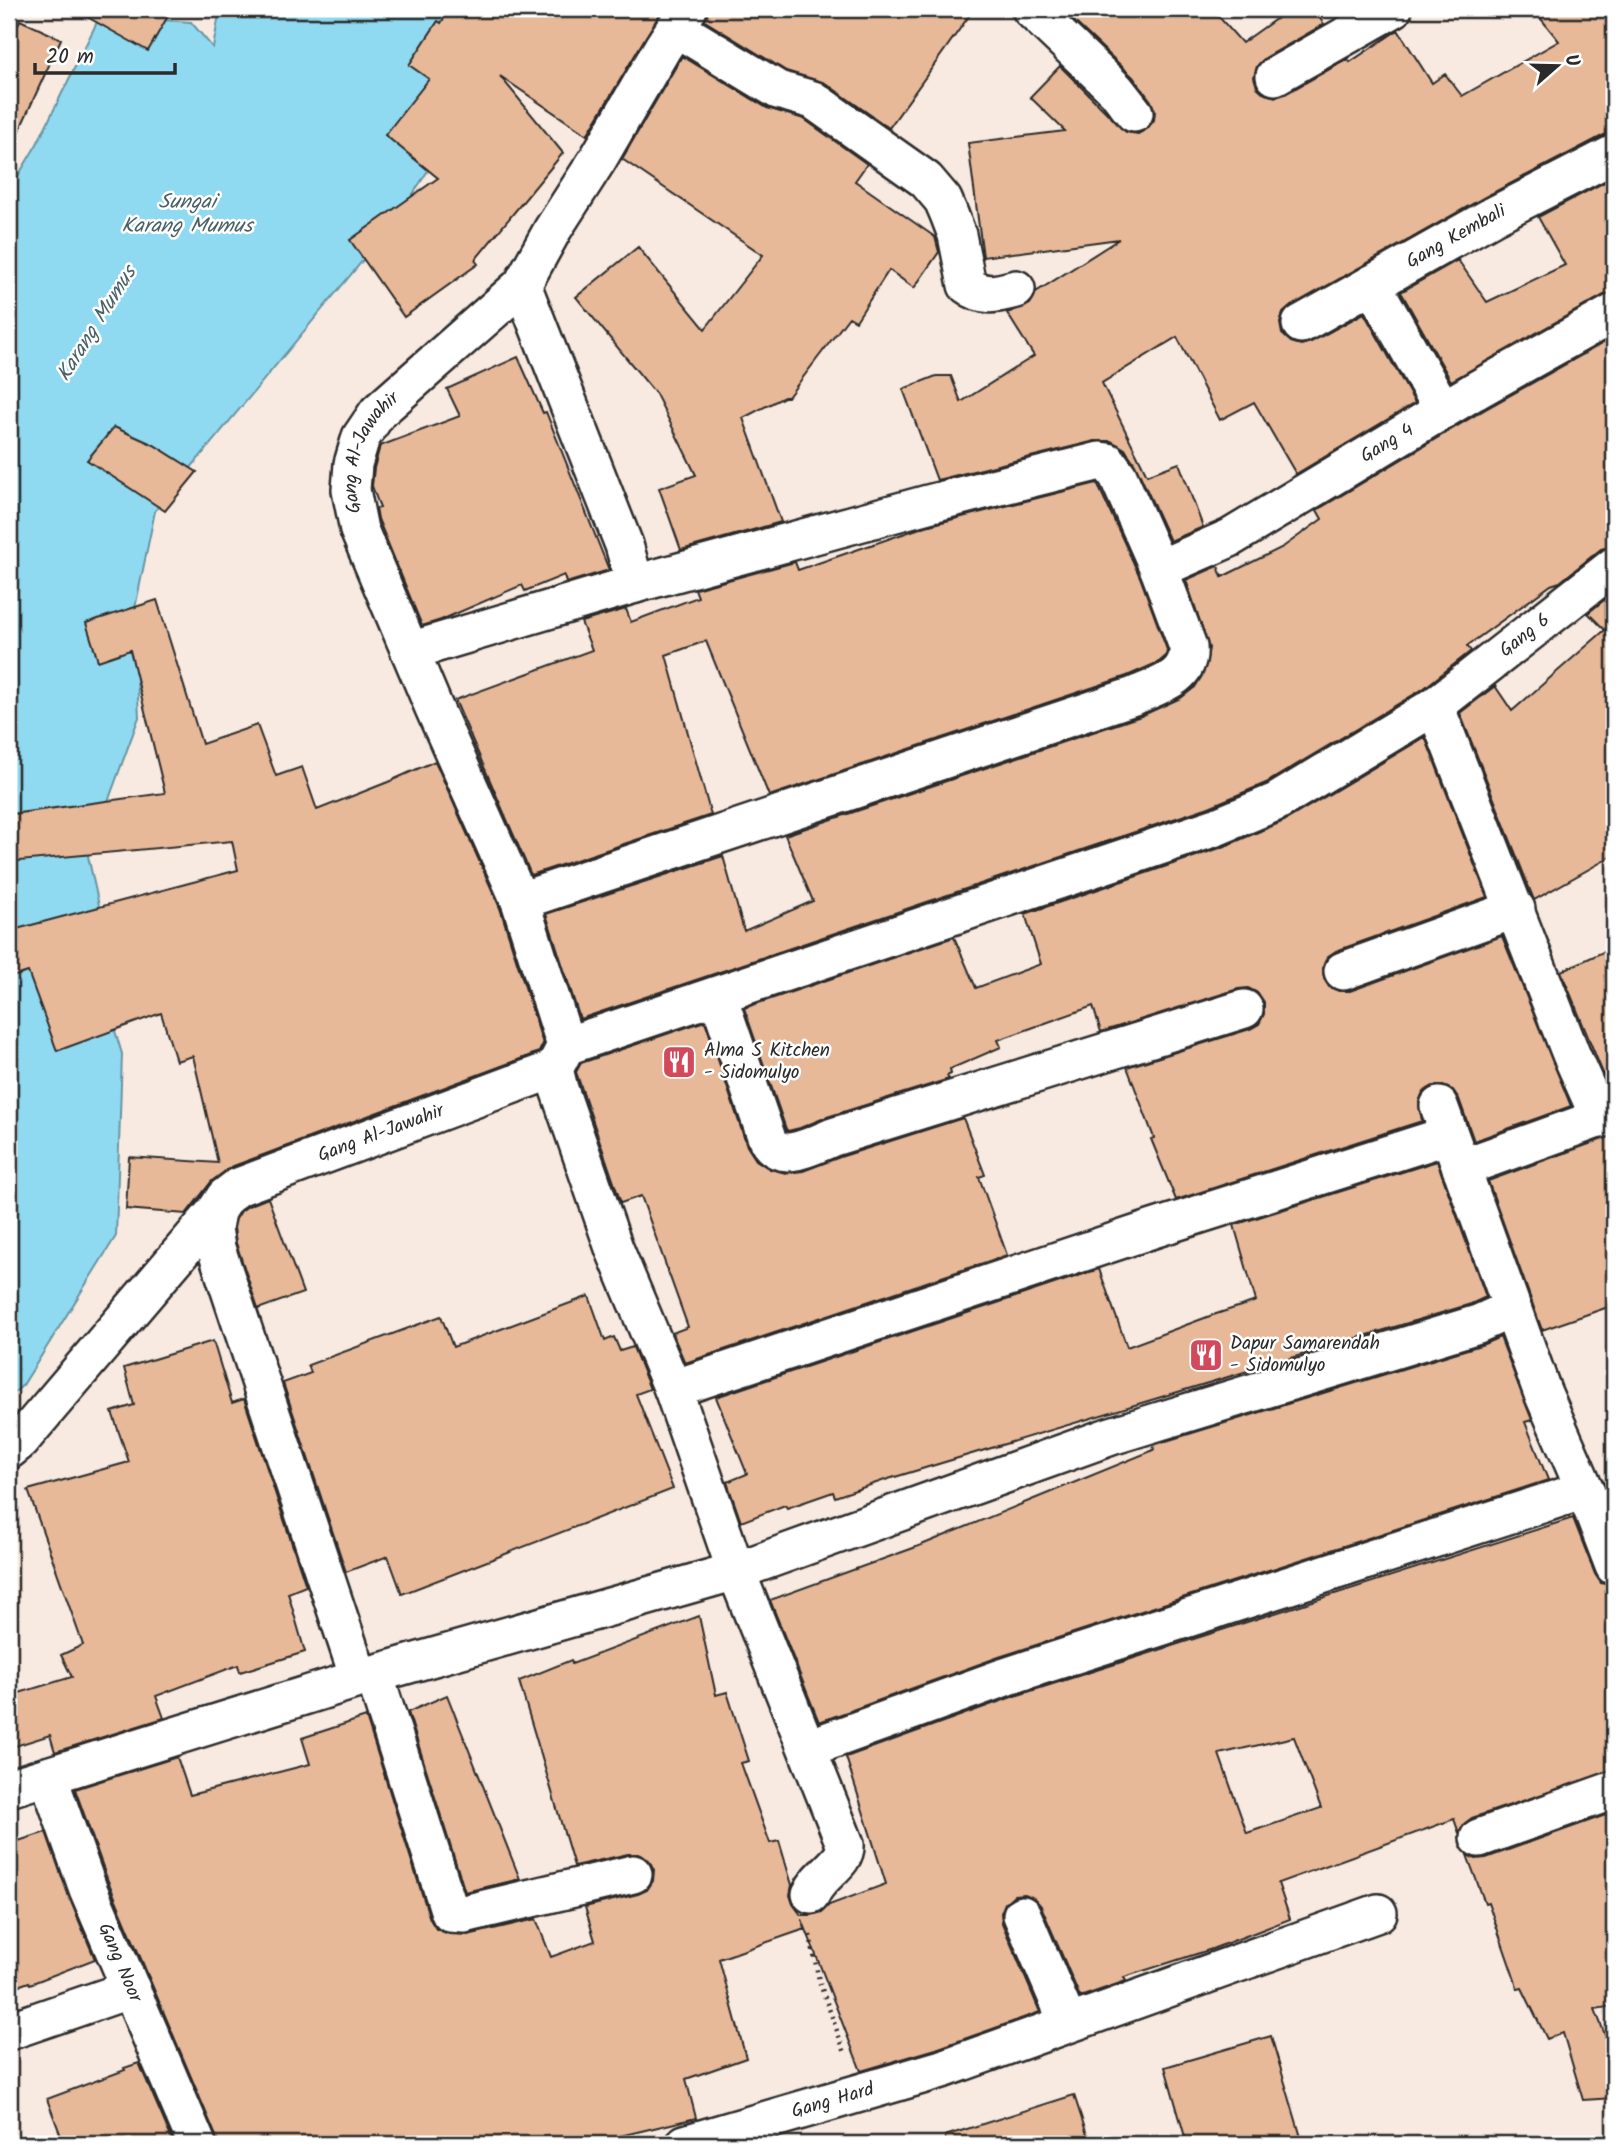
<svg xmlns="http://www.w3.org/2000/svg" width="1623" height="2153" font-family="Kalam,sans-serif">
<style>
.water{fill:#90daf1;stroke:#6894a2;stroke-width:2}
.building{fill:#e8b999;stroke:#2b2b2b;stroke-width:2;fill-rule:evenodd}
.lines{fill:none;stroke-linecap:round;stroke-linejoin:round}
.street-casing{stroke:#2b2b2b;stroke-width:42}
.path{stroke:#2b2b2b;stroke-width:4.5;stroke-dasharray:2 5;stroke-linecap:butt}
.street{stroke:#fff;stroke-width:37}
.labels{text-anchor:middle;dominant-baseline:central;stroke-width:5;stroke-linejoin:round;paint-order:stroke}
.street-label{font-size:19px;fill:#2b2b2b;stroke:#fff}
.poi-label{font-size:19px;fill:#2b2b2b;stroke:#fff;text-anchor:start}
.water-label{font-size:21px;font-style:italic;fill:#496066;stroke:#fff}
</style>
<rect width="100%" height="100%" fill="#f8eae0"/>
<filter id="ink" filterUnits="userSpaceOnUse"><feTurbulence type="fractalNoise" baseFrequency=".0143" numOctaves="2"/><feDisplacementMap in="SourceGraphic" scale="14" xChannelSelector="R" yChannelSelector="G"/><feConvolveMatrix kernelMatrix="1 2 1 2 8 2 1 2 1" color-interpolation-filters="sRGB"/></filter>
<g filter="url(#ink)">
<path class="water" d="M220 9H520L496 64 397 219 155 511 134 613 139 717 88 856 100 910 102 988 122 1054 116 1236 23 1385 9 1397V191L37 144 100 16 191 22 213 48Z"/>
<path class="building" d="M73 9H172L148 51Z
M450 9H656L661 12 587 135 500 76 563 153 475 260 478 264 404 317 350 240 438 178 385 135 429 79 409 65 438 21 441 23Z
M709 9H974L889 128 825 83 786 71 705 21Z
M1061 9H1212L1242 43 1290 9H1313L1324 24 1265 58 1257 66 1254 77 1257 87 1265 94 1276 97 1285 94 1348 59 1350 62 1398 30 1432 83 1445 74 1462 96 1559 41 1533 9H1614V133L1604 135 1485 197 1291 306 1283 313 1280 323 1282 334 1291 342 1301 345 1311 342 1364 313 1415 403 1296 474 1254 402 1220 420 1177 337 1102 383 1147 475 1179 463 1203 527 1170 541 1135 464 1125 449 1111 441H1095L937 480 903 389 936 376H951L961 402 1034 356 1007 313 1030 304 1036 292 1119 239 983 257 968 143 1065 131 1030 97 1060 66 1126 132 1138 134 1147 129 1154 120 1155 111 1151 101 1133 77Z
M20 20 61 39 9 153V44Z
M682 56 767 108 804 119 867 164 855 181 935 237 939 252 914 288 889 270 856 321 849 317 788 397H784L743 418 781 522 681 550 659 488 696 475 656 394 576 297 638 247 705 329 763 255 622 159Z
M1614 177V292L1604 295 1451 381 1401 292 1458 260 1487 302 1565 265 1538 217Z
M1614 337V546L1601 549 1560 582 1551 585 1467 646 1471 651 1423 689 1266 783 1209 807 580 1019 546 914 723 856 744 931 813 901 785 835 1141 716 1181 698 1195 687 1203 674 1209 648 1186 580 1218 566 1222 577 1283 547 1322 519 1317 510 1484 410Z
M518 357 543 413 546 412 609 570 566 583 564 575 525 591 522 585 441 620 422 626 378 519 376 509 380 508 372 486 374 468 380 446 460 416 447 389Z
M114 427 154 445 197 472 165 511 87 460Z
M1097 483 1140 577 1167 650 1166 656 1159 662 1127 676 769 796 706 641 666 655 711 815 531 875 455 700 592 650 581 622 626 609 631 622 698 597 695 589 795 562 798 570 926 526Z
M1614 592V855L1534 900 1460 713 1495 686 1512 711 1605 630 1588 613Z
M157 600 202 744 257 725 276 776 302 767 317 810 388 782 435 761 500 908 543 1044 539 1052 231 1167 212 1181 186 1214 126 1209 129 1157 218 1163 193 1056 176 1061 161 1013 57 1051 28 972 9 978V931L238 870 232 841 9 862 12 814 165 793 130 650 98 661 86 623Z
M1425 737 1487 897 1336 951 1327 957 1323 967 1324 979 1329 987 1339 991H1350L1502 936 1571 1106 1474 1141 1459 1099 1453 1090 1443 1086H1433L1423 1092 1419 1102 1422 1121 1176 1200 1151 1139 1154 1138 1127 1067 1250 1029 1259 1024 1264 1014V1002L1258 993 1248 988 1238 989 1101 1032 1093 1006 998 1040 1001 1047 950 1069 951 1074 947 1076 949 1079 827 1117 800 1128 788 1131 786 1129 744 1008 954 937 976 988 1041 964 1025 914 1223 847 1284 821Z
M1614 947V1093H1611L1561 971Z
M705 1021 747 1146 756 1160 770 1169 786 1173 803 1171 840 1157 963 1118 985 1175 979 1177 1007 1255 685 1363 672 1333 688 1327 641 1196 621 1203 576 1072 581 1063Z
M1614 1135V1305L1542 1330 1488 1181Z
M1437 1161 1486 1297 1471 1304 885 1480 835 1497 833 1492 787 1508 785 1505 741 1522 727 1482 747 1474 716 1397 1099 1269 1127 1347 1210 1316 1256 1301 1234 1225Z
M268 1198 303 1293 258 1309 236 1243 234 1228 236 1219 241 1211 248 1206Z
M589 1296 605 1341 614 1337 620 1351 633 1347 650 1389 636 1394 673 1489 402 1594 388 1556 346 1572 283 1383 311 1373 308 1365 441 1316 453 1347Z
M1500 1337 1532 1420 1525 1422 1548 1480 999 1657 819 1722 770 1600 919 1546 1154 1450 1153 1445 1484 1344Z
M213 1341 232 1403 244 1399 306 1586 288 1593 305 1652 240 1672 238 1665 156 1696 164 1718 55 1752 50 1735 9 1748V1696L72 1677 61 1655 83 1645 28 1490 129 1462 112 1412 134 1405 124 1368Z
M1573 1518 1595 1574 1601 1583 1614 1586V1770L1472 1818 1464 1824 1459 1833 1454 1819 1278 1883 1290 1919 1212 1949 1124 1977 1126 1981 1080 1997 1041 1906 1034 1898 1025 1894 1014 1895 1005 1903 1001 1913 1002 1923 1040 2012 936 2049 861 2071 802 1919 805 1929 719 1959 746 2058 686 2079 696 2118 620 2136 622 2144H218L216 2136 108 1881 75 1789 177 1757 190 1795 310 1764 302 1738 366 1717 430 1919 436 1929 449 1934 468 1935 536 1919 551 1957 595 1941 585 1907 638 1894 647 1890 653 1881 654 1870 649 1860 638 1854H628L574 1866 519 1681 571 1660 572 1664 699 1616 716 1695 727 1692 749 1761 741 1763 770 1843 779 1841 792 1885 790 1895 793 1904 801 1915H812L822 1912 829 1905 886 1884 846 1757 1012 1697ZM1294 1737 1321 1808 1247 1833 1219 1754Z
M447 1695 520 1879 465 1892 408 1712Z
M1614 1812V2006L1595 2009 1614 2058V2098L1583 2100 1563 2033 1547 2039 1522 1988 1518 1989 1488 1902 1485 1903 1467 1855 1476 1859 1486 1858Z
M46 1832 69 1897 95 1959 30 1984 29 1982 9 1989V1844Z
M1271 2036 1303 2144H1187L1165 2067Z
M139 2063 174 2144H64L47 2099 125 2070 124 2068Z
M1074 2095 1090 2144H946L945 2136Z"/>
<g class="lines">
<g class="street-casing">
<g id="street">
<path d="M1031 9 1116 90 1134 113"/>
<path d="M676 28 778 90 813 100 926 180 943 200 949 214 957 235 967 285C984 298 997 294 1016 289"/>
<path d="M1275 76 1393 9"/>
<path d="M1372 284 1443 410"/>
<path id="s1" d="M1301 324 1495 215 1614 154"/>
<path id="s2" d="M1159 569 1230 538 1473 392 1614 313"/>
<path d="M410 651 635 584"/>
<path d="M1435 706 1571 1054 1600 1119"/>
<path d="M520 901 1134 696C1157 686 1191 678 1188 647L1159 569 1118 476 1108 462 1100 461 928 504 635 584 624 545 522 285"/>
<path d="M1343 971 1516 909"/>
<path d="M718 996 767 1139C780 1165 813 1145 833 1137L1244 1009"/>
<path id="s3" d="M566 1046 520 901 434 708 359 530 351 490 353 464 361 437 378 412 522 285 553 229 598 159 663 47 688 9"/>
<path d="M1439 1106 1542 1391 1585 1490 1614 1566"/>
<path d="M1461 1168 1614 1113"/>
<path d="M216 1211 213 1228 216 1248 359 1678"/>
<path d="M673 1389 1153 1229 1449 1135"/>
<path id="s4" d="M9 1450 20 1441 216 1211 225 1197 238 1187 554 1069"/>
<path d="M374 1674 450 1913 464 1914 633 1874"/>
<path d="M809 1748 1005 1677 1585 1490"/>
<path id="s5" d="M48 1776 88 1889 197 2144"/>
<path d="M9 1788 374 1674 736 1571 1111 1436 1478 1324 1511 1309"/>
<path d="M1479 1838 1614 1790"/>
<path id="s6" d="M811 1894C820 1873 847 1863 845 1844L736 1571 673 1389 614 1248 559 1089 554 1069 566 1046 1216 827 1276 802 1435 706 1614 566"/>
<path d="M1022 1915 1068 2023"/>
<path d="M9 2031 131 1989"/>
<path id="s7" d="M685 2144 942 2069 1378 1913"/>
</g>
</g>
<path class="path" d="M810 1935 819 1981 845 2053"/>
<use href="#street" class="street"/>
</g>
</g>
<defs>
<g id="restaurant-square" transform="scale(1.75)"><rect x="-9" y="-9" width="18" height="18" rx="4" fill="#d1495b" stroke="#fff"/><path d="M-5-6h1v4h1v-4h1v4h1v-4h1v5L-1.5 .5V6h-2V.5L-5-1ZM5-6V6H3V1.5H1.5Q1.5-4 5-6Z" fill="#fff"/></g>
</defs>
<g fill-rule="evenodd">
<use href="#restaurant-square" x="679" y="1062"/>
<use href="#restaurant-square" x="1206" y="1355"/>
</g>
<g class="labels">
<g class="street-label">
<text stroke="none"><textPath href="#s1" startOffset="178">Gang Kembali</textPath></text>
<text stroke="none"><textPath href="#s2" startOffset="261">Gang 4</textPath></text>
<text stroke="none"><textPath href="#s3" startOffset="640">Gang Al-Jawahir</textPath></text>
<text stroke="none"><textPath href="#s6" startOffset="1967">Gang 6</textPath></text>
<text stroke="none"><textPath href="#s4" startOffset="502">Gang Al-Jawahir</textPath></text>
<text stroke="none"><textPath href="#s5" startOffset="200">Gang Noor</textPath></text>
<text stroke="none"><textPath href="#s7" startOffset="154">Gang Hard</textPath></text>
</g>
<g class="poi-label">
<text x="704" y="1051">Alma S Kitchen<tspan x="704" dy="22">- Sidomulyo</tspan></text>
<text x="1230" y="1344">Dapur Samarendah<tspan x="1230" dy="22">- Sidomulyo</tspan></text>
</g>
<g class="water-label">
<text x="187" y="202">Sungai<tspan x="187" dy="24">Karang Mumus</tspan></text>
<text transform="translate(97 324) rotate(-58)">Karang Mumus</text>
</g>
</g>
<rect width="1623" height="2153" fill="none" stroke="#fff" stroke-width="35"/>
<rect x="18" y="18" width="1588" height="2118" fill="none" stroke="#2b2b2b" stroke-width="2.5" filter="url(#ink)"/>
<g transform="translate(1557 66) rotate(70)" stroke="#ffffff" stroke-width="5" paint-order="stroke">
<path d="M0-5L12 26L0 18L-12 26Z" fill="#2b2b2b"/>
<text y="-10" font-size="19" font-weight="bold" text-anchor="middle" fill="#2b2b2b">U</text>
</g>
<path d="M35 63v10h140v-10" fill="none" stroke="#2b2b2b" stroke-width="3.5"/>
<text x="46" y="63" font-size="21" fill="#2b2b2b" stroke="#ffffff" stroke-width="5" paint-order="stroke">20 m</text>
</svg>
